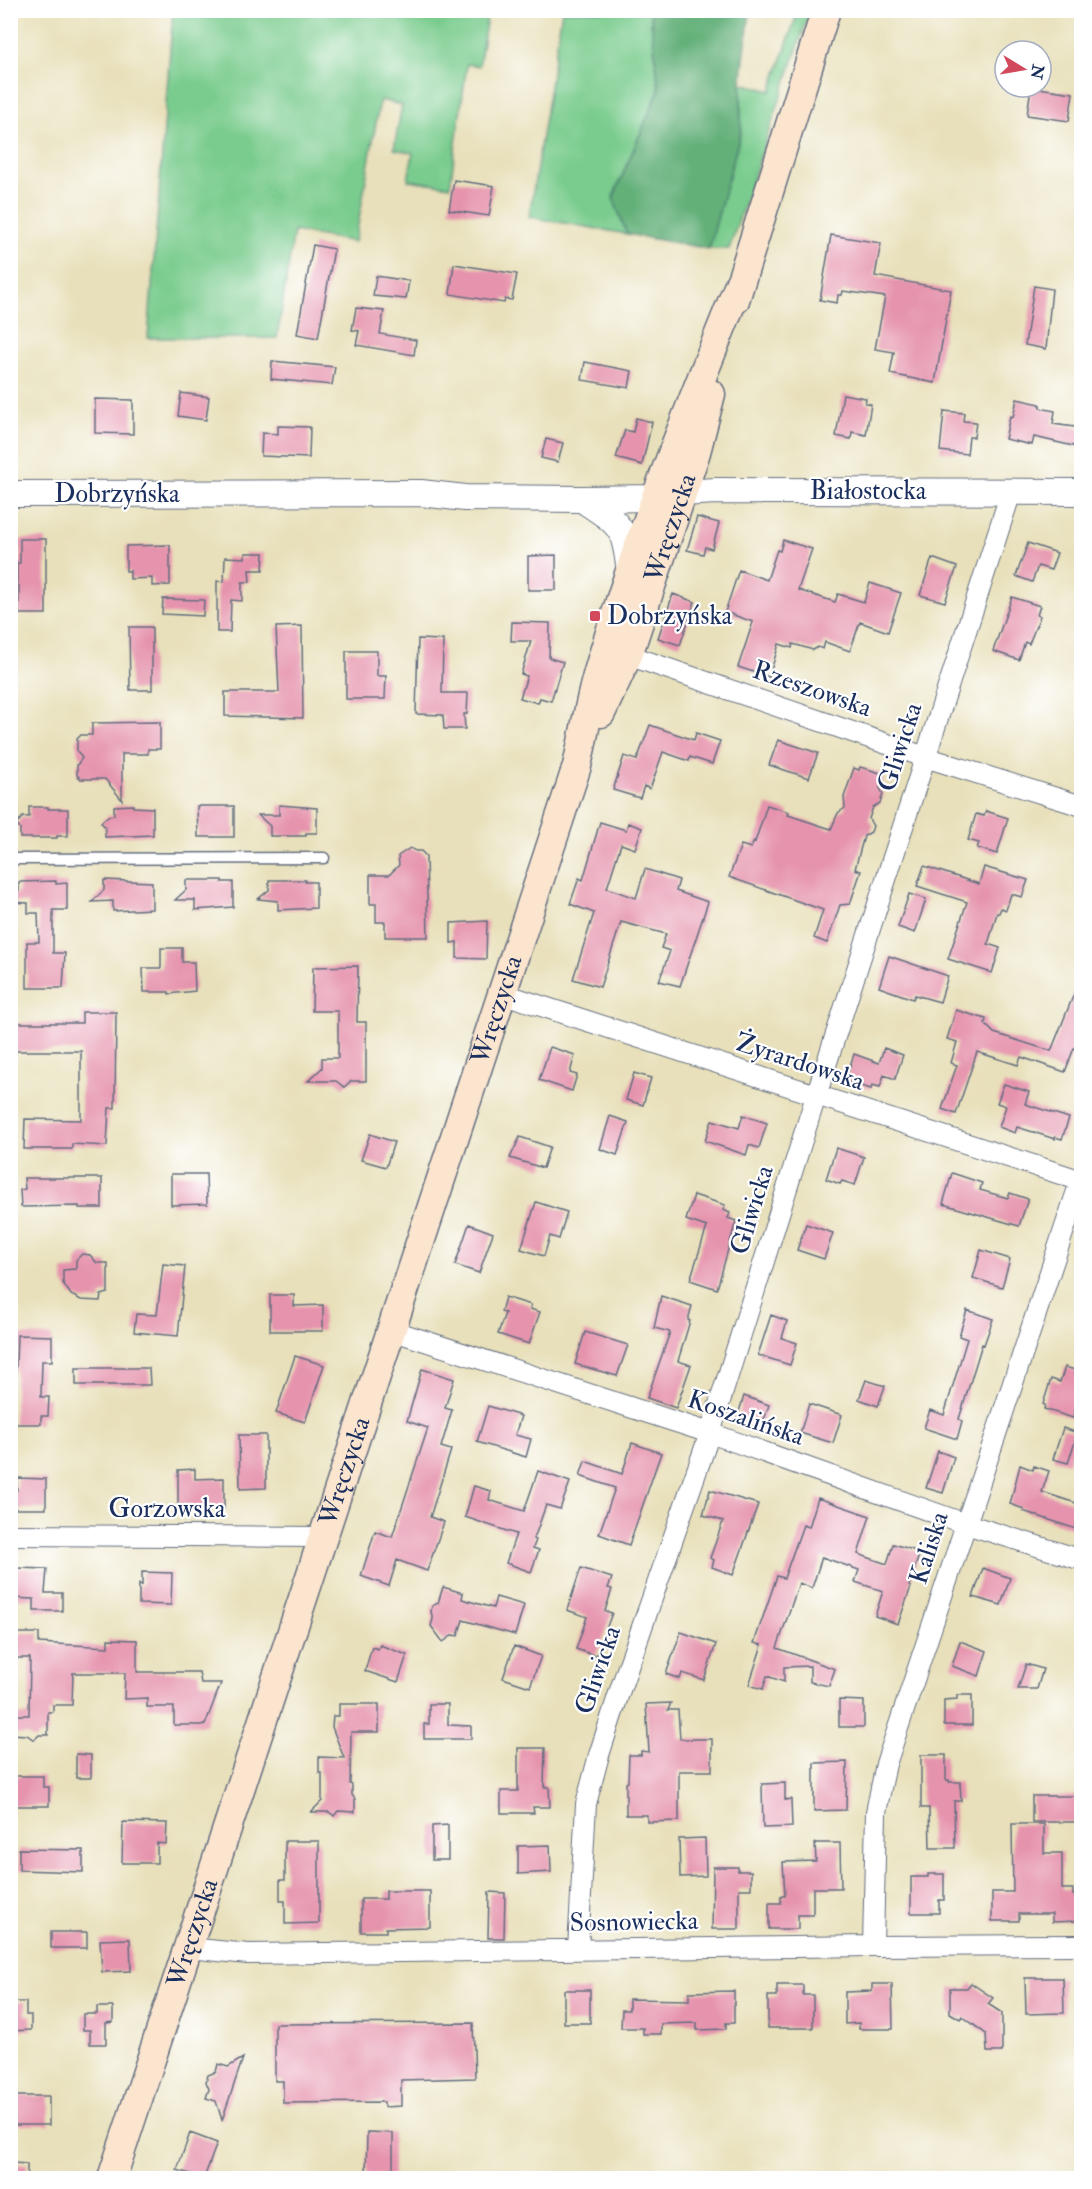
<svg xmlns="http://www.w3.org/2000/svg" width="1092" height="2189" font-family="'IM FELL Double Pica',serif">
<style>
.green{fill:#7acc8e;stroke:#4a7e76;stroke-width:1.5}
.forest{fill:#63b079;stroke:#3f706c;stroke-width:1.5}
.building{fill:#e694ae}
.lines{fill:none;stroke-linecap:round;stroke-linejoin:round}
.service-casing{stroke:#636d7e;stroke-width:13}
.minor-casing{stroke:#636d7e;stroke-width:22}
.tertiary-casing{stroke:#636d7e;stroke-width:28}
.secondary-casing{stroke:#636d7e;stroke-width:31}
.service{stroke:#fff;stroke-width:10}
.minor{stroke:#fff;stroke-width:20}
.tertiary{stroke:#fff;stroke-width:26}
.secondary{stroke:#fbe5cf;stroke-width:28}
.poi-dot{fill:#d1495b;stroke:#fff;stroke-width:2}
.labels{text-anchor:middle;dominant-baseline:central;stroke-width:4.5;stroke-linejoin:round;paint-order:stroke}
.street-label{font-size:26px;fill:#1b2f5e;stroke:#fff}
.poi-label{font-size:26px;fill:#1b2f5e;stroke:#fff;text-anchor:start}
</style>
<rect width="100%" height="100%" fill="#fff"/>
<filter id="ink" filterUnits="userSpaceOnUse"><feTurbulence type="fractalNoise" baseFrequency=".0167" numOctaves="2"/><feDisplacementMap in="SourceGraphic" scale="12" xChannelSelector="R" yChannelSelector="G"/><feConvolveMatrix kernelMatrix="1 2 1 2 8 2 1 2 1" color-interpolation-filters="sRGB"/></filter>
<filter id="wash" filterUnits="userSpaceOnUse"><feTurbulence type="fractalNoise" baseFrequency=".008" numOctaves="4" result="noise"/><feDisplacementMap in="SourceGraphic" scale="24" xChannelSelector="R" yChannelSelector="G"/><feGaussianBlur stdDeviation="1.35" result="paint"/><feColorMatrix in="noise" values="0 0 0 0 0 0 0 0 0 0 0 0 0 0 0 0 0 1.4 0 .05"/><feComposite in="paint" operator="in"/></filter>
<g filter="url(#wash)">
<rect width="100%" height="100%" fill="#e8e0ba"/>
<path class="green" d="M173 11H488L479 66 467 64 450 186 408 180 413 153 394 149 402 105 380 100 355 242 294 231 277 338H148Z
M562 11H650L659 90 613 197 627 234 529 217Z
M798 11H810L729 249H709L741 131V83L771 91Z"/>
<path class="forest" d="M650 11H750L741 83V131L709 249 627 234 613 198 659 90Z"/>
<g id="blocks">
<path class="building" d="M1031 87 1073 93 1069 121 1027 115Z
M454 180 494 186 489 216 449 210Z
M831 235 881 243 875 276 951 290 935 383 890 374 894 352 875 349 885 297 843 291 842 295H838L837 303 820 300Z
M313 245 334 249 318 338 297 334Z
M454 264 517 274 512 300 505 299 504 303 450 294Z
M376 276 409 281 406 299 373 296Z
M1034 286 1052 289 1046 349 1025 345Z
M356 308 384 311 380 334 416 340 414 355 356 345 359 331 352 330Z
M272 361 335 367 332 385 271 379Z
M585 362 632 371 629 388 582 380Z
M181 393 209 397 206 420 178 416Z
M843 394 866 398 865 403 871 404 866 435 852 432 851 439 836 436Z
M95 399 133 400V434L95 433Z
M1017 399 1040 404V408L1055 411 1053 424 1082 428V448L1034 437 1032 445 1005 439 1010 416 1013 417Z
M944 411 964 413 963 421 976 422 974 437H969L967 454 940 451Z
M636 418 652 422 642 465 616 458 625 430 633 432Z
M278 426 310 427 309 458 261 456 262 433 278 434Z
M546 439 563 443 558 462 541 458Z
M697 517 719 523 712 549 705 547 703 554 687 550Z
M20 539H46V614H19V586H17V563H20Z
M783 540 812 549 798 590 835 602 838 594 864 602 870 583 901 593 888 632 860 622 850 651 825 642 823 649 818 647 813 650 793 644 792 648 779 644 769 677 738 667 753 622 725 612 739 570 767 580 777 550 780 551Z
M1028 543 1057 553 1051 570 1038 566 1032 582 1016 576Z
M170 545V585L152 586V578L130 579V571H126V546Z
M245 553H264L263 570H249L250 582H242V601L231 600 230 632H217V581L224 582 225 557 245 558Z
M556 555V590H528V556Z
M932 558 957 567 945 602 920 595Z
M673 594 695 602 680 645 658 638Z
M1012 597 1040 606 1037 615 1040 616 1029 644 1025 642 1019 660 993 651Z
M163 599 204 600 203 616 162 614Z
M512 622 550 623 549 658 563 662 551 701 540 698 538 703 520 698 527 676 521 674 531 641H511Z
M302 626 303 718 225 716V692H279L276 627Z
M129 627H152V690H130Z
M418 639 443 640 442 693H468L467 714H464L465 729H444L443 715 416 714Z
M346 651H377V676H386L385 699H346Z
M160 722V749H148V754H122V800L105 779H81L77 775V765L82 758 77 751V739L81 735H92V723Z
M650 725 694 740 696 733 720 741 712 764 690 757 689 761 663 752 650 789 644 786 640 798 613 790 624 756 637 760Z
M778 740 818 753 809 778 769 765Z
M860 767 884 774 880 788 883 794 880 803 873 807 869 819 873 826 871 832 864 836 855 869 861 871 850 904 840 905 827 943 814 938 823 910 729 877 741 845 751 848 754 841 755 842 767 805 789 812 788 815 831 829 838 813 845 808 844 797 854 768 859 770Z
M133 805V807L153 808V835L105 837V827L101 822 108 816 114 815V806Z
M279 805 317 808V833H306V836H270V826L258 815H279Z
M197 806H234V837H198Z
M29 807H48V809H68V836H57V838H20V829L16 824 23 817H29Z
M986 811 1008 818 997 854 977 848 979 843 968 840 976 814 984 816Z
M600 822 626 830 628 823 642 828 635 849 621 844 607 888 636 898 645 869 679 880 676 891 708 902 680 986 659 981 670 951 661 948 666 934 621 922 600 987 573 979 594 913 570 904 579 878 583 880Z
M410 848 416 851H421L426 856 428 937H385V922H376V904H370V875H389L399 865 398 856Z
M924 866 979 884 984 867 1028 880 1022 897 1011 894 1006 910 1001 908 999 913H997L988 944 1000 948 992 973 948 959 967 902 917 886Z
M104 880 152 882V909L113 911V901L92 902 104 890Z
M186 880H222V882H233V907L195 910V900H175L186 890Z
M269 880H305V882H316V908L278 910V901L258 899 269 890Z
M56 881V884L67 883V910H53V953H65L63 988H27V942H39L38 913H28V903L10 902V899L19 891V882Z
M909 894 926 899 915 933 898 927Z
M487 921 486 959 457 958V942L451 943V923Z
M161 948H182V962H194L195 991 169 994V992H144L143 968H161Z
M889 956 948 976 940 1002 915 995 913 999 879 987Z
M358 966 357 1022H366V1081H351L344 1087 336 1081H308L322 1068V1058H338V1011H312L313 967Z
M1080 979H1082V1051L1074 1048 1065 1072 1021 1057 1018 1065 977 1052 956 1114 942 1109 957 1065 951 1063 957 1042 947 1039 956 1010 986 1019 985 1024 994 1033 1051 1051Z
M82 1012H116L115 1108H109L107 1146 72 1144V1149H24L25 1119 81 1120V1051H13V1023H82Z
M550 1047 575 1055 570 1073 577 1075 572 1091 539 1080Z
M884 1048 903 1055 895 1079 884 1075 880 1087 872 1085 871 1089 845 1081 854 1054 879 1063Z
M634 1073 651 1078 643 1105 626 1100Z
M1004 1084 1029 1092 1025 1104 1069 1118 1062 1139 1055 1137V1139L1017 1127 1015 1133 999 1127 1006 1106 997 1103Z
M743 1115 767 1123 759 1148 749 1145 746 1155 705 1141 712 1120 739 1128Z
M610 1116 628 1122 617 1155 600 1149Z
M370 1134 394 1142 386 1167 361 1160Z
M520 1137 550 1147 543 1168 510 1158Z
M836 1148 864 1157 855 1185 842 1181 840 1184 826 1179Z
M952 1173 982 1183 980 1190 1008 1198 1010 1193 1028 1199 1019 1226 943 1204Z
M171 1174H206L207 1204 171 1205Z
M24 1178H102V1208H79V1206L21 1207 20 1190 25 1189Z
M694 1195 725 1205 723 1210 730 1213 728 1218 736 1221 717 1289 690 1280 707 1227 686 1220Z
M536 1202 567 1212 559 1239 550 1236 544 1256 521 1249Z
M469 1224 493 1233 479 1273 455 1265Z
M806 1224 833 1233 824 1259 797 1250Z
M981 1250 1010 1259 1002 1287 973 1278Z
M82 1254 90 1255 97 1263H108V1293L101 1295 100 1301 81 1300 71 1295 63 1283V1270L76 1269V1260Z
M163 1264 185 1266 178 1336 134 1332 136 1314 157 1315Z
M270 1295H294V1306L323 1305V1331H270Z
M661 1296 692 1306 688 1320 690 1321 678 1361 691 1365 676 1408 647 1398 670 1332 654 1328Z
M505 1297 531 1305 530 1309 540 1312 529 1344 498 1334 505 1313 501 1312Z
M967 1310 993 1319 984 1345 982 1344 959 1419 962 1421 957 1439 924 1428 930 1410 944 1415 967 1339 959 1336Z
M771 1315 787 1321 782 1338 797 1343 790 1365 758 1355Z
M585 1332 628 1345 617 1376 575 1364Z
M17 1335 52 1336V1361H42L41 1397H49L48 1416H41V1424H14Z
M295 1356 324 1365 305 1422 276 1413Z
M1065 1367 1082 1372V1388L1073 1418 1044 1409 1045 1405 1043 1404 1051 1379 1060 1382Z
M76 1368H149L150 1385H76Z
M422 1369 454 1379 445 1408 452 1410 441 1447 451 1450 430 1517 444 1522 427 1571 397 1560 389 1586 361 1576 375 1531 392 1537 428 1428 407 1421Z
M866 1380 885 1386 878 1406 859 1399Z
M744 1396 769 1405 761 1429 736 1421Z
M809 1404 842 1415 833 1443 800 1433Z
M488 1406 521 1416 515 1435 531 1439 526 1457 477 1442Z
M1063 1428 1078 1433 1068 1463 1053 1459Z
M239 1435H266V1488L240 1489Z
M632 1443 661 1453 629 1545 599 1534 615 1488 580 1476 585 1461 622 1474Z
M938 1451 954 1457 943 1493 926 1488Z
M1020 1465 1033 1470 1034 1466 1049 1471 1042 1492 1082 1505V1531L1023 1511 1024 1509 1010 1504Z
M195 1469V1479L224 1478V1509L178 1510V1470Z
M538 1471 570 1482 560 1509 546 1505 534 1539 536 1540 533 1548 539 1550 531 1572 506 1563 516 1534 465 1517 474 1486 491 1491 489 1500 524 1511Z
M17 1478 46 1479V1509H13V1490H17Z
M710 1490 758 1504 733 1575 712 1567 714 1560 710 1558 723 1521 703 1515Z
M818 1498 870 1516 858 1554 887 1564 893 1544 920 1552 909 1586 911 1587 898 1624 875 1616 883 1591 855 1582 859 1570 822 1557 812 1588 799 1583 777 1648 835 1669 829 1686 810 1682V1666L784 1667V1682L767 1676 763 1689 749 1685 762 1645 754 1643 777 1576 784 1578 803 1525 809 1527Z
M16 1568 47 1569 45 1593H62V1611H34V1599L10 1598 11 1579H15Z
M581 1568 612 1578 608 1588 612 1589 605 1611 612 1613 596 1656 576 1649 587 1617 567 1610Z
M983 1568 1010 1578 1001 1605 973 1597Z
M142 1572 172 1573 171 1605 139 1604V1584L142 1585Z
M443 1587 463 1593 462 1599 493 1608 496 1597 524 1605 515 1635 463 1620 458 1636 453 1635 443 1642 431 1626 433 1619 431 1612 432 1606 438 1603Z
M681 1632 716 1644 704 1680 682 1673 680 1679 666 1674Z
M10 1633H39V1643L108 1647V1639L137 1640V1672H199L201 1683H221L205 1725H174V1707H147V1698L124 1699 125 1673H73L72 1705H53V1712H48V1735H39L34 1740 27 1735 10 1734V1715H29L30 1658H10Z
M960 1641 987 1651 979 1676 952 1666Z
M380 1645 407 1655 398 1682 365 1671 372 1647 378 1649Z
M514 1646 541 1656 530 1687 503 1678Z
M1026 1664 1043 1669 1037 1689H1018Z
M957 1695H972V1725H944V1700L957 1699Z
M839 1700 864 1701V1727H839Z
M671 1703 668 1710H678L680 1739H712V1771H679V1821L647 1822V1815H626V1783L628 1782 629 1755H641V1751L649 1752 646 1704Z
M339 1704H379V1732H351L350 1784 352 1785V1795L355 1799V1812L338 1811 334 1816 329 1812H311L322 1801V1773H319V1757L344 1758 332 1727 333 1716H339Z
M429 1704H448V1725L471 1726V1739H424V1724H429Z
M518 1748H545L544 1787H549L550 1807H533L534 1813H501V1791H518Z
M76 1754 91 1755V1778H76Z
M921 1755H946V1780H949V1782H960L961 1801H954L955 1848H930L929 1808H921Z
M847 1762 846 1810 814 1811V1763Z
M13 1776H43V1787H49V1806H10Z
M785 1783V1800L791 1799 792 1827 763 1828 762 1784Z
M1032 1796H1082V1822H1032Z
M123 1822 167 1823 166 1844 157 1843V1863H122Z
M1012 1824H1044V1853H1062V1889H1073V1895H1078V1921L1052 1922V1914H1019V1921H992V1892H1013Z
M448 1825V1860H432V1826Z
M705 1838 706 1876 680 1877 679 1839Z
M285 1841H319V1923L285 1924V1901H280V1880H285Z
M815 1843H840L841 1888H813V1915H798V1929H769V1903H781V1896H785L783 1862 816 1861Z
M550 1845 551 1872 518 1874V1846Z
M19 1849 83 1850V1872L19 1870Z
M713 1867H738V1871H751V1889H739V1929H712Z
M928 1874H944V1900H939V1913H911V1877H928Z
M386 1891H430V1927L386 1928V1932H361V1899H386Z
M489 1892 505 1893 504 1938H488Z
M51 1932H87V1948H51Z
M130 1939 131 1971 102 1972 100 1940Z
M1025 1978H1063L1064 2013 1026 2014Z
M971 1983 993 1998 988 2004 1002 2013V2052H987L986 2034 962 2016 960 2019 950 2013V1988H967Z
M872 1984H892L893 2029H859V2023L845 2024V1992L872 1991Z
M777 1985H803V1995H813V2028H768V1996H777Z
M564 1990H590V2023H564Z
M734 1991V2023H726V2029L697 2030V2023L661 2024V2034H643V2028H621L622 2010H629V1999L689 2000V1992Z
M10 2002H26V2015H31V2030L10 2031Z
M97 2007H113V2022L106 2023V2044H90V2030H83V2014H97Z
M473 2023 475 2078 401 2080V2106L384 2107V2102L283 2103V2081H275V2024Z
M243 2058 222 2120 216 2101 206 2098 209 2089 206 2082 208 2075 216 2072 218 2064 228 2067Z
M10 2096H49V2125H10Z
M367 2132 393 2133V2176L366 2175Z
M190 2133 217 2143 204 2178 177 2170Z
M13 2163 27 2164V2178H12Z"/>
</g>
</g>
<g filter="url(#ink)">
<use href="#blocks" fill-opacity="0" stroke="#636d7e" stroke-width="1.5"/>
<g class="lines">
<g class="service-casing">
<path id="service" d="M10 859 324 858"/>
</g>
<g class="minor-casing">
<path id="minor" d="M628 655 925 757 1082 806
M501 993 1082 1181
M391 1330 710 1433 966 1524 1082 1560
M10 1535 323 1537
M873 1946 876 1812 886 1764 1082 1176
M189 1948 248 1954 873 1946 1082 1945
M578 1949 586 1804 599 1755 620 1690 710 1433 816 1096 1011 492"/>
</g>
<g class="tertiary-casing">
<path id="tertiary" d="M10 494 421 493 465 498 582 499 655 498 682 493 716 491 1082 492
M582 499C621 525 625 525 630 574"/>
</g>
<g class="secondary-casing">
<g id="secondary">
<path d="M735 300 826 10"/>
<path id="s1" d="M601 713 628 655 696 452 711 394"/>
<path id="s2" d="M112 2178 577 766C584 735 589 703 598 672 637 539 688 410 740 282"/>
</g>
</g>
<use href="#service" class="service"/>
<use href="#minor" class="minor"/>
<use href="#tertiary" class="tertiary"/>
<use href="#secondary" class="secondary"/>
</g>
</g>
<rect class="poi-dot" x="589" y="610" width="12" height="12" rx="3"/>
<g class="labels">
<g class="street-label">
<text x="868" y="491">Białostocka</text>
<text x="117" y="494">Dobrzyńska</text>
<text stroke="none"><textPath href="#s1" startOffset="198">Wręczycka</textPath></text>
<text transform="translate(812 689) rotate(19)">Rzeszowska</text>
<text transform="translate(900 747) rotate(-72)">Gliwicka</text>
<text stroke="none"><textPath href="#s2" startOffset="1230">Wręczycka</textPath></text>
<text transform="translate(800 1062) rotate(18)">Żyrardowska</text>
<text transform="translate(752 1210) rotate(-73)">Gliwicka</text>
<text transform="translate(746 1418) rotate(19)">Koszalińska</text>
<text stroke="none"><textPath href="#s2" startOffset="744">Wręczycka</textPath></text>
<text x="167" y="1509">Gorzowska</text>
<text transform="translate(929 1548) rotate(-72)">Kaliska</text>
<text transform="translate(598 1670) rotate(-71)">Gliwicka</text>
<text transform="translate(634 1922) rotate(-1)">Sosnowiecka</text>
<text stroke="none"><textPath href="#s2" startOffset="258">Wręczycka</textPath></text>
</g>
<g class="poi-label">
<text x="607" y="616">Dobrzyńska</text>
</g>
</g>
<rect width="1092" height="2189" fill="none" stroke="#fff" stroke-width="36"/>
<g transform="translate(1023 69) rotate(101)"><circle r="28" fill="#ffffff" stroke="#a4acbf" stroke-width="1.5"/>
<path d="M0-4.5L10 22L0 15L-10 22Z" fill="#d1495b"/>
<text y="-9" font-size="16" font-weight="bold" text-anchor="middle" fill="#1b2f5e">N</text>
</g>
</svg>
